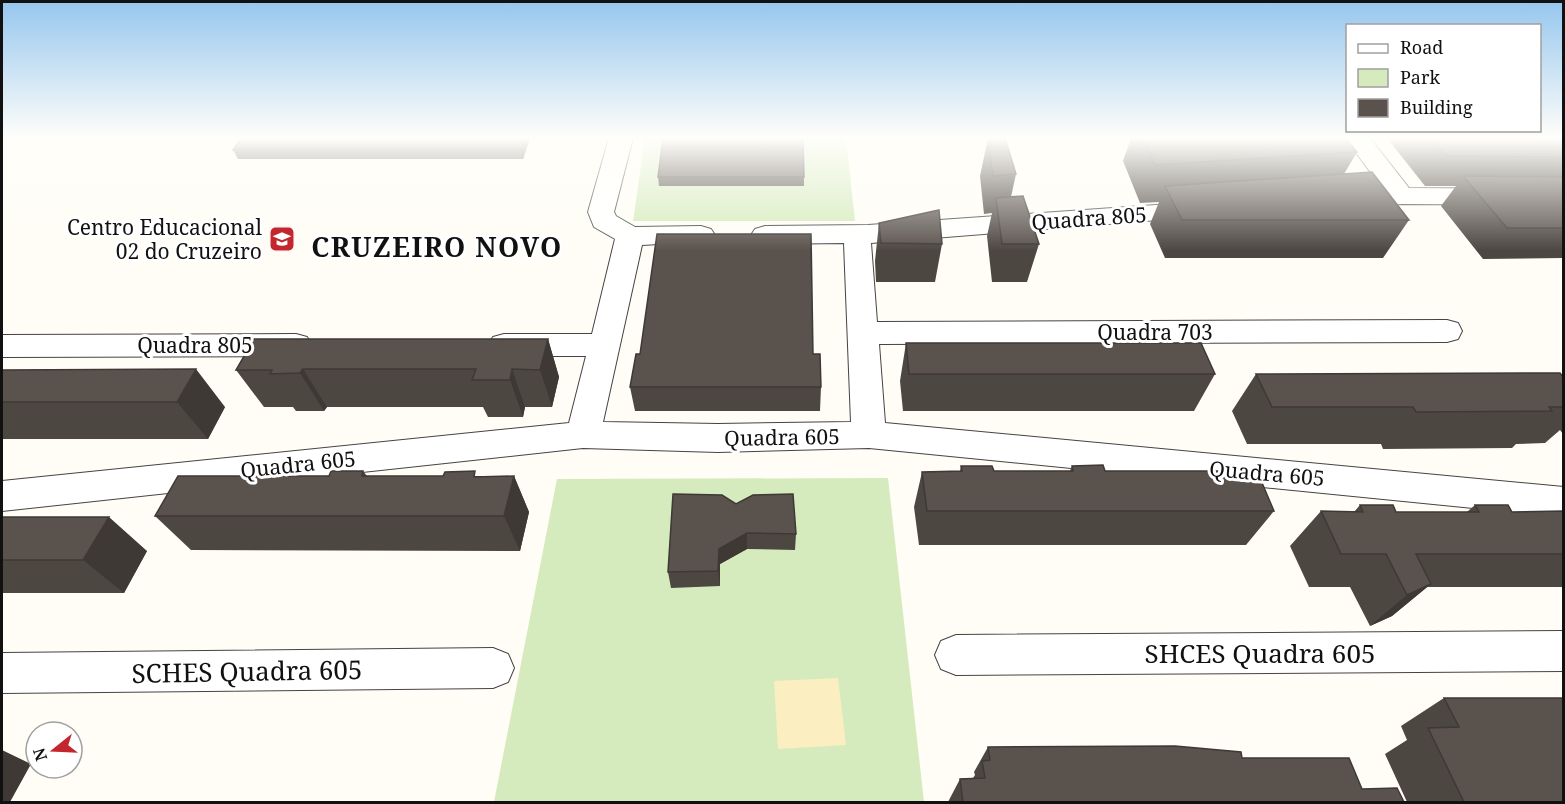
<svg xmlns="http://www.w3.org/2000/svg" width="1565" height="804" font-family="'Noto Serif',serif">
<style>
.green{fill:#d5ebbd}
.sand{fill:#fbeec1}
.lines{fill:none;stroke-linecap:round;stroke-linejoin:round}
.street-casing{stroke:#444;stroke-width:2}
.street{fill:#fff;fill-rule:evenodd}
.wall{fill:#4d4742}
.shaded-wall{fill:#3f3936}
.building{fill:#5a524d;stroke:#3f3936;stroke-width:1.5}
.labels{text-anchor:middle;dominant-baseline:central;stroke-width:6;stroke-linejoin:round;paint-order:stroke}
.street-label{font-size:21px;fill:#111;stroke:#fff}
.poi-label{font-size:21px;fill:#111;stroke:#fff;text-anchor:end}
.near-street-label{font-size:26px;fill:#111;stroke:#fff}
.district-label{font-size:27px;font-weight:bold;letter-spacing:1.5px;fill:#111;stroke:#fff}
</style>
<rect width="100%" height="100%" fill="#fffdf5"/>
<path class="green" d="M645 138H846L855 221H633Z
M888 478 924 802H494L557 479Z"/>
<path class="sand" d="M838 678 846 745 778 749 774 681Z"/>
<g class="lines">
<g class="street-casing">
<path id="street" d="M609 138H633L614 212 616 216 635 227 701 226 711 229 715 235 711 241 642 245 603 422 718 424 851 422 844 243 765 244 755 241 751 235 755 229 765 226 868 225 1199 202 1208 204 1212 210 1208 216 871 243 877 322 1447 320 1458 323 1462 331 1458 339 1447 342 879 344 885 423 1564 487V517L869 448 718 452 583 448 2 511V481L569 423 586 356H504L493 353 488 345 493 337 504 334H592L615 239 594 227 588 212Z
M1345 138H1370L1409 188 1564 189V205L1402 204 1346 208 1337 206 1333 200 1337 194 1383 189Z
M296 334 307 337 312 345 307 353 296 356 2 357V335Z
M1564 631V671L956 675 941 669 935 655 941 641 956 635Z
M493 648 508 654 514 668 508 682 493 688 2 693V653Z"/>
</g>
<use href="#street" class="street"/>
</g>
<path class="wall" d="M530 138 523 159H238L233 150Z
M988 138 1016 174 1011 197 1039 244 1027 282H992L987 236 992 213 984 214 980 176Z
M1131 138H1346L1357 152 1344 174 1409 220 1383 258H1165L1150 224 1159 202 1140 203 1123 161Z
M1387 138H1563V258L1483 259 1441 206 1456 186H1425Z
M788 140 804 177V186H659L658 177Z
M879 223 942 244 935 282H876L875 261Z
M548 339 559 377 552 407H525L523 417H488L483 407H327L324 411H296L293 407H264L236 370Z
M906 343 1215 374 1194 411H903L900 381Z
M813 354 821 387 820 411H635L630 387Z
M2 370 225 407 208 439H2Z
M1256 374 1563 377V434L1560 430 1545 443 1516 444 1512 448 1383 449 1381 444H1247L1232 411Z
M961 466 994 471H1070L1072 466 1105 471 1274 511 1246 545H919L914 507 922 472 960 471Z
M363 471 367 476H514L529 512 520 551 191 550 155 516 329 476Z
M736 504 796 534 795 550 747 549 720 564V586L671 588 668 572Z
M1360 505 1396 512H1467L1475 505 1512 512 1563 511V587H1427L1392 616 1370 626 1350 587H1309L1290 546 1321 511 1354 512Z
M2 517 147 551 124 593H2Z
M1444 698 1563 802H1407L1385 754 1407 740 1401 726Z
M988 747 1242 758 1404 802H948L960 779 973 778 975 775 974 772Z"/>
<path class="shaded-wall" d="M524 138H530L523 159 520 150Z
M548 339 559 377 552 407 540 370Z
M196 369 225 407 208 439 177 402Z
M303 369 327 407 324 411 300 373Z
M512 369 525 407 523 417 510 380Z
M514 476 529 512 520 551 504 516Z
M109 517 147 551 124 593 83 560Z
M747 533V549L720 564V586L718 571 719 549Z
M1431 584 1392 616 1370 626 1407 595Z
M2 750 31 764 10 802H2Z"/>
<path class="building" d="M241 138H524L520 150H233Z
M663 138H788V140H803L804 177H658Z
M988 138H1005L1016 174 993 176Z
M1143 138H1346L1357 152 1155 165Z
M1431 138H1563V157L1446 156Z
M1372 172 1409 220H1182L1165 186Z
M1463 176 1563 177V228H1507Z
M1023 196 1039 244H1002L996 198Z
M939 210 942 244 881 243 879 223Z
M657 234H811L813 354H820L821 387H630L636 354H640Z
M254 339H548L540 370 512 369 510 380H472L476 369H303L300 373 270 374 272 370H236Z
M906 343H1201L1215 374H909Z
M196 369 177 402H2V370Z
M1560 373 1563 377V407H1549L1552 411 1416 412 1413 407H1272L1256 374Z
M1103 465 1105 471H1257L1274 511H927L922 472 962 471 961 466H992L994 471H1073L1072 466Z
M331 471H363L362 476H443L445 472 475 471 474 477 514 476 504 516H155L178 476H329Z
M673 494 722 495 736 504 753 495 793 494 796 534 747 533 719 549 718 571 668 572Z
M1360 505H1393L1396 512H1479L1475 505H1508L1512 512 1563 511V554H1416L1431 584 1407 595 1386 554H1341L1321 511 1363 512Z
M2 517H109L83 560H2Z
M1444 698H1563V802H1464L1428 728 1459 727Z
M1175 746 1241 752 1242 758H1349L1362 789 1397 788 1404 802H963L960 779 985 778 982 761 990 760 988 747Z"/>
<linearGradient id="sky" x2="0" y2="1"><stop stop-color="#95c6ee"/><stop offset="0.55" stop-color="#fffefa"/><stop offset="1" stop-color="#fffefa" stop-opacity="0"/></linearGradient>
<rect width="1565" height="251" fill="url(#sky)"/>
<defs>
<g id="school-square" transform="scale(1.35)"><rect x="-9" y="-9" width="18" height="18" rx="4" fill="#c4262e" stroke="#fff"/><path d="M0-5L7-2L0 1L-7-2ZM-4 1L0 2.5L4 1V4Q0 6-4 4Z" fill="#fff"/></g>
</defs>
<g fill-rule="evenodd">
<use href="#school-square" x="282" y="239"/>
</g>
<g class="labels">
<g class="street-label">
<text transform="translate(1089 218) rotate(-4)">Quadra 805</text>
<text x="1155" y="332">Quadra 703</text>
<text x="195" y="345">Quadra 805</text>
<text transform="translate(782 437) rotate(-1)">Quadra 605</text>
<text transform="translate(298 464) rotate(-6)">Quadra 605</text>
<text transform="translate(1267 473) rotate(5)">Quadra 605</text>
</g>
<g class="poi-label">
<text x="262" y="227">Centro Educacional<tspan x="262" dy="24">02 do Cruzeiro</tspan></text>
</g>
<g class="near-street-label">
<text x="1260" y="653">SHCES Quadra 605</text>
<text transform="translate(247 671) rotate(-1)">SCHES Quadra 605</text>
</g>
<g class="district-label">
<text x="437" y="246">CRUZEIRO NOVO</text>
</g>
</g>
<rect width="1565" height="804" fill="none" stroke="#111111" stroke-width="6"/>
<rect x="1346" y="24" width="195" height="108" fill="#ffffff" stroke="#a0a0a0" stroke-width="1.5"/>
<rect x="1358" y="44" width="30" height="9" fill="#ffffff" stroke="#a0a0a0" stroke-width="1.5"/>
<text x="1400" y="54" font-size="18" fill="#111111">Road</text>
<rect x="1358" y="69" width="30" height="18" fill="#d5ebbd" stroke="#a0a0a0" stroke-width="1.5"/>
<text x="1400" y="84" font-size="18" fill="#111111">Park</text>
<rect x="1358" y="99" width="30" height="18" fill="#5a524d" stroke="#a0a0a0" stroke-width="1.5"/>
<text x="1400" y="114" font-size="18" fill="#111111">Building</text>
<g transform="translate(54 750) rotate(252)"><circle r="28" fill="#ffffff" stroke="#a0a0a0" stroke-width="1.5"/>
<path d="M0-4.5L10 22L0 15L-10 22Z" fill="#c4262e"/>
<text y="-9" font-size="16" font-weight="bold" text-anchor="middle" fill="#111111">N</text>
</g>
</svg>
